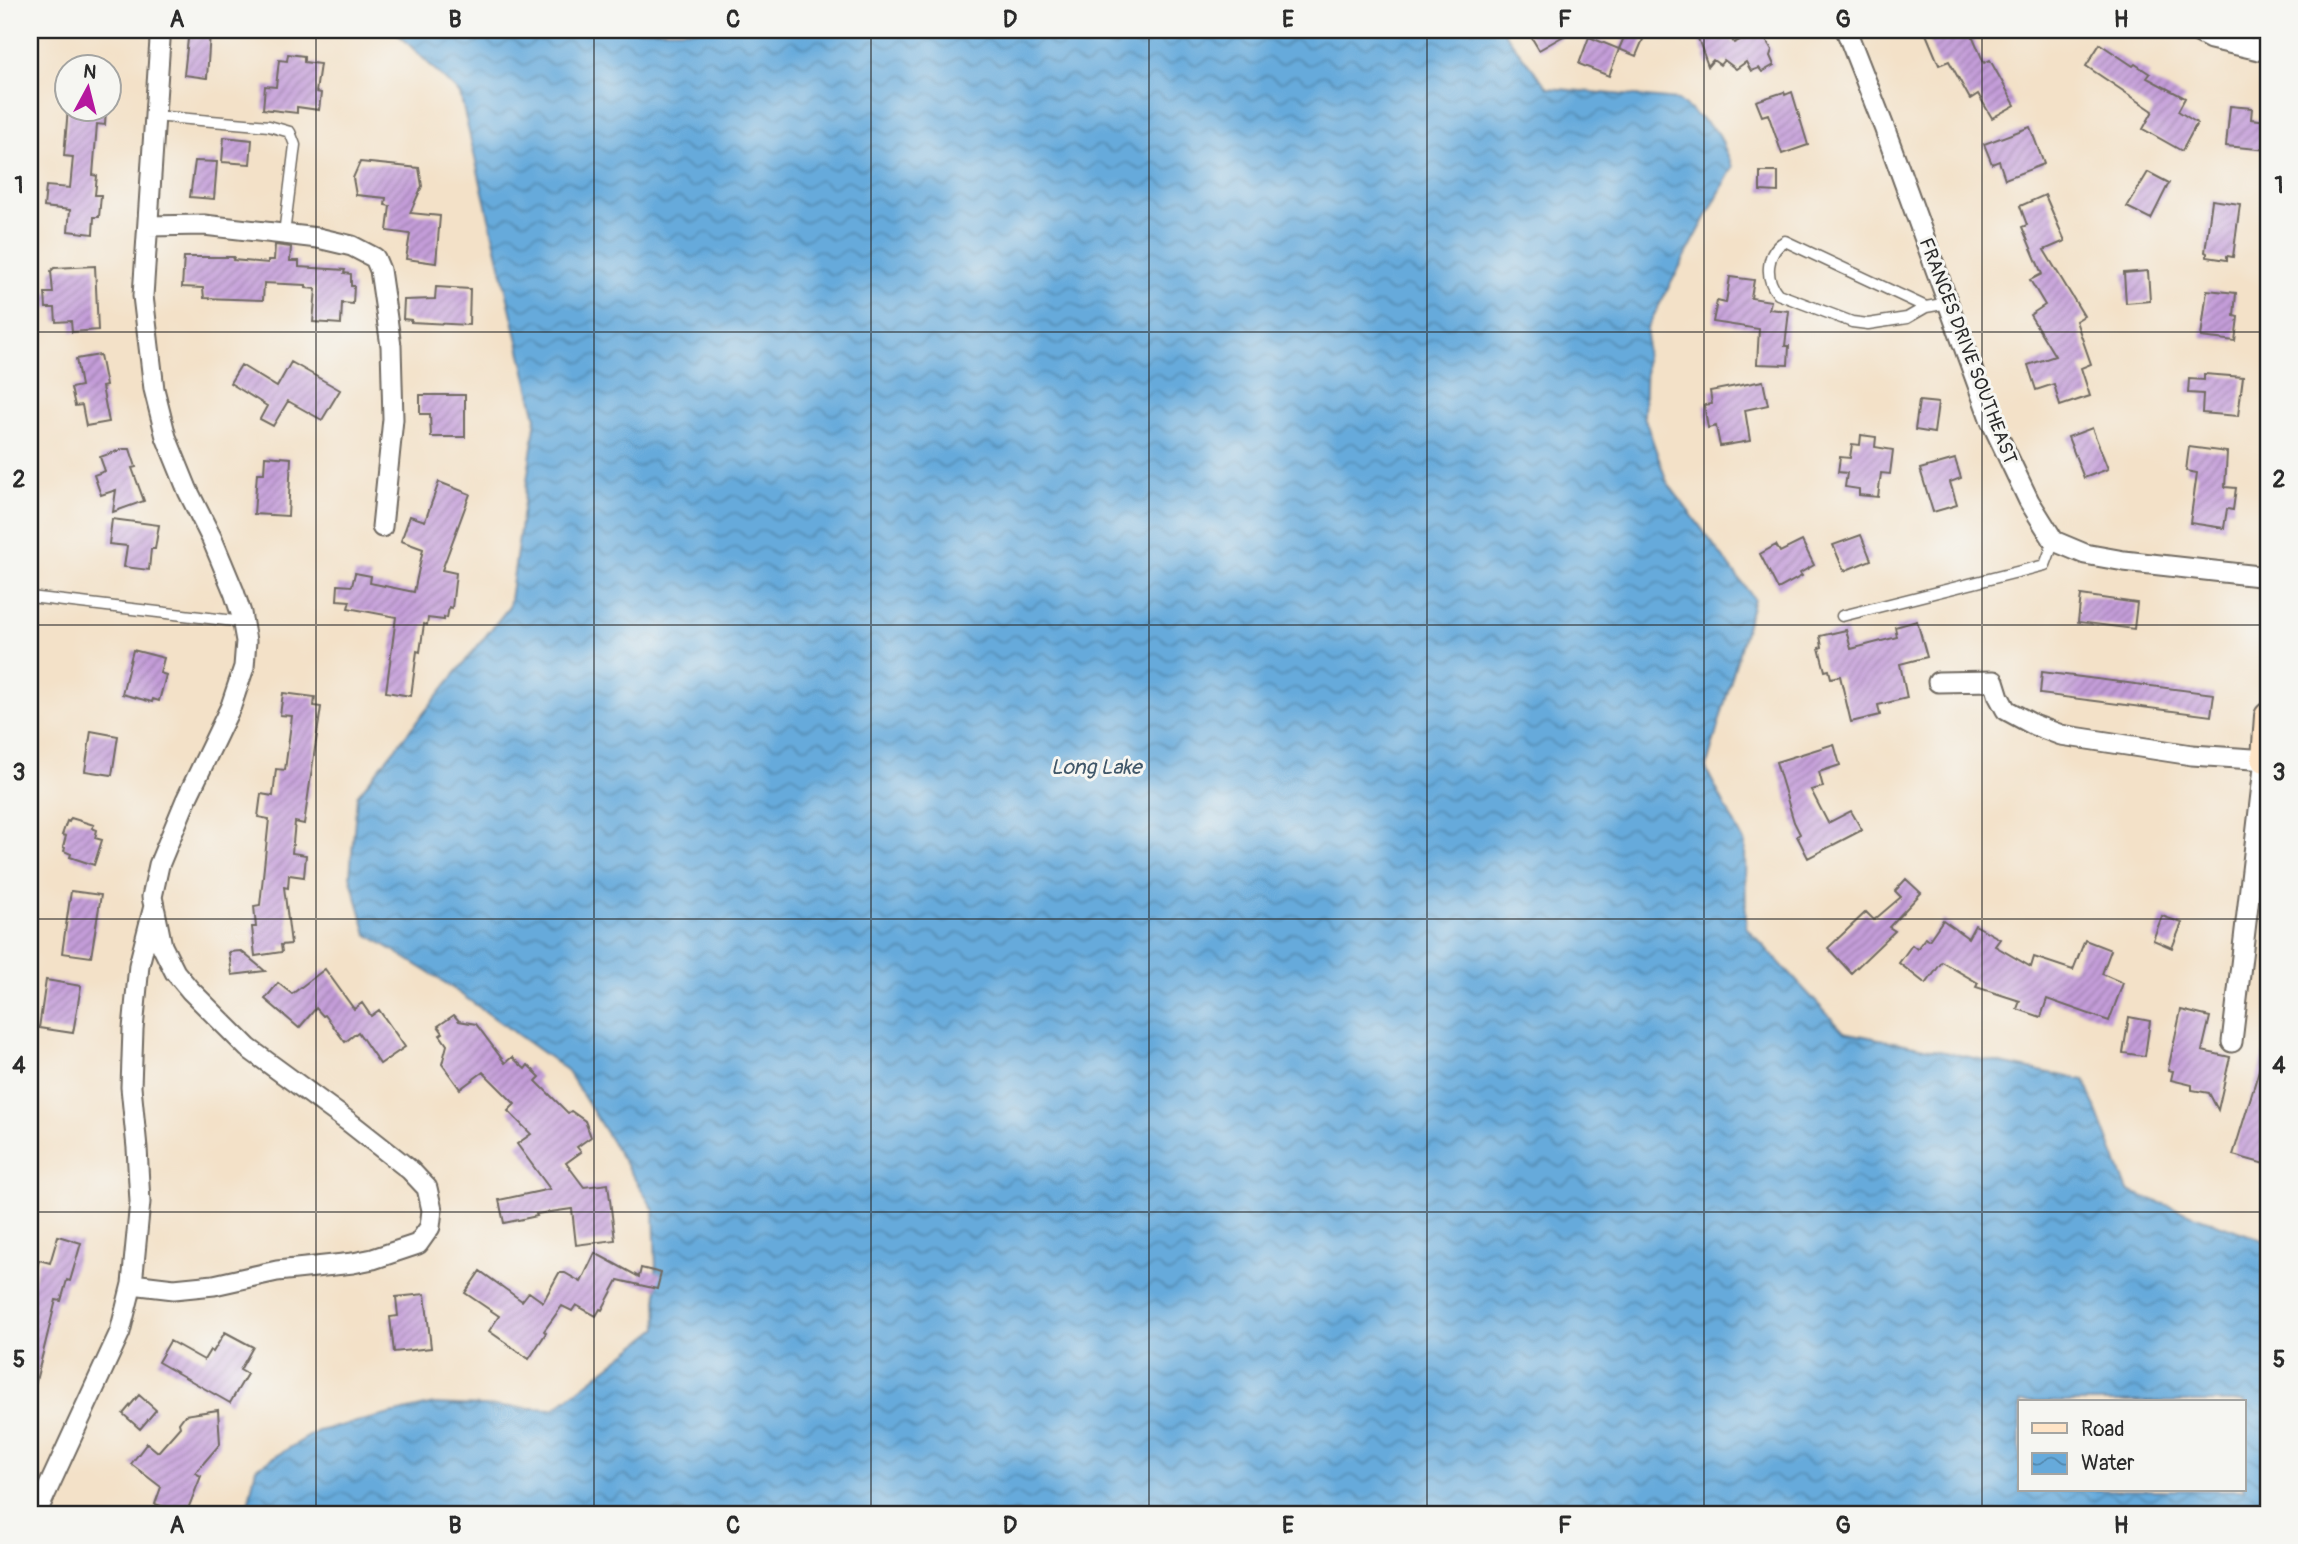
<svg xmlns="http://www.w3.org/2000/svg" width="2298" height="1544" font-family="Pangolin,sans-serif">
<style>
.water{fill:url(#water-waves);stroke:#486a83;stroke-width:2;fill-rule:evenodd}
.building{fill:url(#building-hatch)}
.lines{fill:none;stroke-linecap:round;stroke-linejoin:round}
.lane-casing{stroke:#716b62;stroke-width:13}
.street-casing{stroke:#716b62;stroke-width:23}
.secondary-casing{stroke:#716b62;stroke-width:30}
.lane{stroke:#fff;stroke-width:10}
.street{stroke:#fff;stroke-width:19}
.secondary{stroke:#ffe4c6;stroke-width:26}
.grid{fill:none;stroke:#2b2b2b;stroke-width:2;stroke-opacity:0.55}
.labels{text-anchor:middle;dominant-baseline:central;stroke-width:6;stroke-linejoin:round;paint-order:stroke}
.street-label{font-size:19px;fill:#2b2b2b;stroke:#f6f6f2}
.water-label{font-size:21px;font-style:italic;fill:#405769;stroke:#f6f6f2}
.neatline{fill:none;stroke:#2b2b2b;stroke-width:2.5}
.grid-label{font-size:23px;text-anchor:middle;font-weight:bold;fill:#2b2b2b}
</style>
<defs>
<pattern id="water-waves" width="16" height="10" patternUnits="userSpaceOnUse" patternTransform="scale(1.75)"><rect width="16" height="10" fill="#66aadb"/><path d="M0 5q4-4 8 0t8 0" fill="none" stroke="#548bb2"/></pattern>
<pattern id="building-hatch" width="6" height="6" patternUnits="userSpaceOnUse" patternTransform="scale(1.75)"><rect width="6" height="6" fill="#c49dd9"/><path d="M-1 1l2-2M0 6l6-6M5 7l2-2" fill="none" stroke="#9f80b0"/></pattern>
</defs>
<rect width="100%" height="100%" fill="#f6f6f2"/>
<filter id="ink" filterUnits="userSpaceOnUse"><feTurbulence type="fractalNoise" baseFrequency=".0143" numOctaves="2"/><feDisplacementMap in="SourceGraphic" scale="14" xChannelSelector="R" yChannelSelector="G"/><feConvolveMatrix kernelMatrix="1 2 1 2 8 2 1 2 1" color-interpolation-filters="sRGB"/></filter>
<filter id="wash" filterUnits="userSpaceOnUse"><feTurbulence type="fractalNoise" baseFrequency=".00686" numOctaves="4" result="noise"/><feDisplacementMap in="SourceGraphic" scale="28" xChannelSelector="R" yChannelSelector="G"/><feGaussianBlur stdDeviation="1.57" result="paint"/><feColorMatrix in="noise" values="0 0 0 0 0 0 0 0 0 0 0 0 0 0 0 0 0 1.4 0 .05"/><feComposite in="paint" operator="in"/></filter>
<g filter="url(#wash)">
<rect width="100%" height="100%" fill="#f3e1c8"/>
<path class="water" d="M394 30H1502L1548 88 1678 100 1718 133 1733 167 1647 328 1644 416 1667 482 1754 599 1706 769 1745 844 1746 927 1844 1032 2085 1080 2128 1191 2268 1242V1514H246L256 1468 318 1431 434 1404 554 1409 658 1328 654 1210 567 1070 441 980 367 934 350 876 357 796 509 607 536 418 460 94ZM2020 1402H2244V1490H2020Z"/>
<g id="blocks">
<path class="building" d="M189 30 210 32 207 78 184 75Z
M1527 30H1574L1539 50Z
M1627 30H1647L1636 56 1619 49Z
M1695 30H1726L1734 43 1760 30 1772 50 1770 56 1774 65 1762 72 1759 68 1751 71 1746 62 1736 69 1724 60 1720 65 1713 60 1708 66Z
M1937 30H1970L1984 63 1990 60 2015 105 1992 118 1978 94 1970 99 1949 61 1939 65 1926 34Z
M1589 37 1619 49 1609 76 1579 64Z
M2100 44 2133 66 2135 64 2150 74 2147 78 2185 98 2178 111 2197 123 2182 151 2143 129 2153 111 2086 66Z
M288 54 304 56V62L320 64 316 92 321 93 319 110 297 107V113L263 109 265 86 276 87 279 60 287 61Z
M1784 92 1785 95 1792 92 1808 145 1782 154 1768 114 1762 116 1756 101Z
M2230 106 2252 108 2251 119 2268 121V150L2226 146Z
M68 108H106L105 125 97 124 93 175 97 176 95 195H101L99 217H94L93 234 68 231 70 210 44 207 46 186 70 188 73 157 64 156Z
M2030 127 2044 164 2005 179 1999 161 1992 164 1984 144Z
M224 137 252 140 250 164 222 162Z
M195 161 217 162 214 199 190 197Z
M360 162 419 168 422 186 410 213 440 216 436 263 406 259 410 234 387 231 390 206 385 205 386 198 356 195 353 178Z
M1760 172H1778V192L1760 191Z
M2148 172 2169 183 2151 219 2127 207Z
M2045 195 2065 241 2044 250 2084 316 2076 321 2091 364 2081 368 2090 396 2060 406 2054 384 2036 390 2028 365 2055 356 2030 315 2045 305 2030 280 2042 274 2022 227 2027 225 2020 206Z
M2212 200 2240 204 2233 257 2227 256V260L2207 257V253L2205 252Z
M275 245 291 247 290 261H299V267L345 270 344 273 351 274V286H354L353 304 342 303 341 324 313 322 316 289 306 288V285L264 283 263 300 204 298 203 288 182 287 184 257H234L233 260 268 263V260H274Z
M95 266 98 330 72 332 71 321 56 322 55 308H46L45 293H53L51 271 54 268Z
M2148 271 2150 301 2126 303 2124 273Z
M1730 277 1754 280 1751 298 1771 301 1769 309 1789 311 1785 346H1789L1788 365 1757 364 1759 329 1713 322 1717 301 1726 303Z
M436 287 470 289 469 325 411 322V320L403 319 404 300 435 299Z
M2207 290 2236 293 2234 316 2238 317 2235 341 2201 337Z
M100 355 106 386 102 387 109 422 86 426 82 405 75 406 71 388 81 386 76 359Z
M291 362 340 390 322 420 288 401 273 426 260 419 267 406 230 383 241 365 277 387Z
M2204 374 2243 377 2238 416 2202 413 2203 394 2188 393 2189 379 2204 380Z
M1763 381 1768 405 1745 410 1750 441 1720 446 1716 426 1708 428 1704 405 1712 404 1710 391Z
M420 395H465V437H431L430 414H420Z
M1919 401 1938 403 1934 433 1915 430Z
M2092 428 2108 469 2084 478 2068 437Z
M1861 435 1876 437 1875 447 1893 450 1890 474 1881 473 1878 497 1859 495V489L1845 487 1847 473 1838 472 1840 457 1850 458 1852 444 1860 445Z
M2189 447 2227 452 2225 487 2236 488 2233 510 2227 509 2224 528 2190 523 2197 473 2186 471Z
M123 449H130L136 467 132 468 144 501 113 512 116 490 101 495 94 475 105 471 100 457Z
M265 456 291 458 288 516 254 514 257 473H264Z
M1955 459 1961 478 1950 482 1957 505 1933 512 1920 469Z
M439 482 470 494 442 570 456 573 452 608 449 607 447 618 444 617V620L428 618 427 625 424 624 420 652 417 651 411 696 386 692 396 617 348 608 350 601 337 600 338 585 352 586 355 573 371 576 370 583 414 592 423 549 401 541 410 516 425 521Z
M112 519 159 525 155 549H151L149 570 124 567 127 546 109 544Z
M1861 535 1871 560 1844 571 1833 545Z
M1802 541 1814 565 1800 573 1802 576 1778 589 1760 554 1776 545 1780 552Z
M2081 595 2137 603 2134 629 2078 622Z
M1917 621 1927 657 1900 664 1907 698 1878 705 1880 715 1851 722 1840 676 1831 678 1829 670 1825 671 1819 648 1822 647 1820 636 1846 630 1851 649 1897 637 1895 627Z
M133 650 164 658 160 673 166 675 159 701 153 699 152 702 122 694Z
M2042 672 2214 694 2211 716 2040 694Z
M283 693 315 697 314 706 321 707 304 824 295 822 292 853 306 855 304 877 289 875 288 888 284 887 291 944 281 945 282 952 255 956 252 927H256L254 906 260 905 269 819 258 817 261 794 273 796 276 769 285 770 292 716 280 715Z
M91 731 118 736 112 775 85 771Z
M1834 744 1840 765 1819 772 1823 787 1811 790 1828 823 1851 811 1862 830 1808 858 1797 836 1800 834 1794 822 1776 762Z
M71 818 94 825 92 828 97 830 95 838 102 840 94 865 70 857 71 854 64 851 65 848 63 847 66 836 62 835 67 821 69 822Z
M1906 879 1921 893 1889 927 1895 931 1851 973 1828 948 1866 912 1874 920 1901 897 1895 891Z
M71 891 101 895 91 957 62 953Z
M2162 916 2182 923 2172 948 2153 940Z
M1943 920 1968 938 1975 925 2000 939 1995 946 2031 967 2034 957 2073 970 2085 940 2111 950 2102 974 2123 983 2109 1021 2047 999 2041 1017 2017 1009 2020 1001 1976 987 1978 983 1942 962 1926 984 1899 963 1912 945 1917 949 1925 938 1929 940Z
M241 951 265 971 232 975 229 952Z
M325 969 354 1009 362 1003 371 1016 379 1010 405 1047 380 1064 358 1032 345 1042 325 1015 323 1016 316 1008 299 1028 265 999 278 983 292 994Z
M46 980 81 986 73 1033 39 1028Z
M2181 1010 2210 1017 2202 1051 2230 1057 2218 1110 2209 1093 2192 1090V1085L2171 1080 2173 1071 2168 1070Z
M454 1015 459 1021 476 1024 505 1063 512 1057 525 1069 528 1065 540 1077 536 1081 568 1113 571 1111 585 1121 591 1137 577 1147 581 1152 566 1163 584 1187 608 1184 615 1240 576 1245 572 1209 536 1214 537 1216 504 1223 499 1200 550 1189 517 1144 531 1134 508 1111 515 1104 483 1072 460 1089 442 1064 447 1045 440 1035 443 1033 438 1026Z
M2129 1017 2150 1021 2145 1056 2123 1053Z
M2264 1054 2268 1055V1165L2233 1155Z
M58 1236 81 1243 70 1281 67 1280 61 1301 56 1300 35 1385 30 1384V1293L39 1260 50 1263Z
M595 1253 639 1277 641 1268 661 1273 657 1289 618 1280 602 1310 600 1309 596 1316 576 1305 572 1311 562 1306 544 1331 546 1333 529 1359 489 1331 499 1316 465 1293 480 1271 522 1301 529 1292 543 1302 559 1273H565L581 1282Z
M425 1294 431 1348 394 1352 390 1317 398 1316 396 1297Z
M225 1332 253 1347 240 1370 247 1374 230 1403 158 1362 170 1341 204 1360 210 1350 213 1352Z
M139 1395 156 1410 140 1429 123 1414Z
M218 1410 220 1444 195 1473 201 1476 186 1514 155 1504 161 1487 131 1464 147 1443 158 1452 180 1427 179 1423 185 1415Z"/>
</g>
</g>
<g filter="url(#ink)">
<use href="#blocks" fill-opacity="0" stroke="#716b62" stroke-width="2"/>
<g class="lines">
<g class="lane-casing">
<path id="lane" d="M154 116 269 126 290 132 295 145 284 234
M1926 307 1785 241C1766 252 1764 278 1778 294L1852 322 1868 324 1907 318 1926 307 1948 303
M30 597 243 622
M1842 616 2045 565 2054 541"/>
</g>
<g class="street-casing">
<path id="street" d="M1846 30 1884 127 1991 421 2029 501 2054 541 2085 554 2124 561 2268 577
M2194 30 2211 39 2268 52
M148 226 204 225 318 238 352 246 375 258 380 270 391 346 393 419 382 527
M1938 682 1994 681 1999 697 2006 710 2034 725 2061 735 2192 755 2268 760
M2232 1042 2265 759
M132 1284 174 1289 214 1285 277 1271 353 1263 373 1259 418 1244 430 1227 432 1210 427 1188 410 1170 349 1122 248 1048 190 990 175 972 162 946 155 911
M36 1514 120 1332 132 1284 140 1202 137 1148 131 1087 133 1029 139 965 154 906 152 897 159 865 186 800 231 706 244 667 246 641 241 613 234 592 212 539 188 491 166 437 154 389 143 296 160 40"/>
</g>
<g class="secondary-casing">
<path id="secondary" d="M2265 759 2268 716"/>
</g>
<use href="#lane" class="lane"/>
<use href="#street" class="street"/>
<use href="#secondary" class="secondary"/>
</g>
</g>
<path class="grid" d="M316 30V1514M594 30V1514M871 30V1514M1149 30V1514M1427 30V1514M1704 30V1514M1982 30V1514M30 332H2268M30 625H2268M30 919H2268M30 1212H2268"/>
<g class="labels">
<g class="street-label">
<text transform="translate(1968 351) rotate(69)">FRANCES DRIVE SOUTHEAST</text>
</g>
<g class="water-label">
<text x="1096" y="767">Long Lake</text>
</g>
</g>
<rect width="2298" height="1544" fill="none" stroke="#f6f6f2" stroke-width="77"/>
<rect x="2018" y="1400" width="228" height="91" fill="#f6f6f2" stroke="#a5a5a2" stroke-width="2"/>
<rect x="2032" y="1423" width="35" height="10" fill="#ffe4c6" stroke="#a5a5a2" stroke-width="2"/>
<text x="2081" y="1436" font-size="21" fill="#2b2b2b">Road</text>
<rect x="2032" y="1453" width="35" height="21" fill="url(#water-waves)" stroke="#a5a5a2" stroke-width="2"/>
<text x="2081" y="1470" font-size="21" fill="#2b2b2b">Water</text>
<g transform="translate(88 88) rotate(7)"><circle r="33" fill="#f6f6f2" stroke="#a5a5a2" stroke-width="2"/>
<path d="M0-5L12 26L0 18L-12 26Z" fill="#b5179e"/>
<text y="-10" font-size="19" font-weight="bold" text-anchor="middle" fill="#2b2b2b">N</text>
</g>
<rect x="38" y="38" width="2222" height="1468" class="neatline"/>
<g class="grid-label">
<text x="177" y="27">A</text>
<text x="455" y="27">B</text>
<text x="733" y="27">C</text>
<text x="1010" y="27">D</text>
<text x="1288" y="27">E</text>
<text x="1565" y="27">F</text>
<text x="1843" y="27">G</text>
<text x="2121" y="27">H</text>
<text x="19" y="193">1</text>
<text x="2279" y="193">1</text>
<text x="19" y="487">2</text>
<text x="2279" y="487">2</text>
<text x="19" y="780">3</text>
<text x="2279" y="780">3</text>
<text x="19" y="1073">4</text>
<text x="2279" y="1073">4</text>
<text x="19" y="1367">5</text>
<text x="2279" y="1367">5</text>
<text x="177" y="1533">A</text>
<text x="455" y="1533">B</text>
<text x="733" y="1533">C</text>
<text x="1010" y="1533">D</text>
<text x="1288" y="1533">E</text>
<text x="1565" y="1533">F</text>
<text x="1843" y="1533">G</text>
<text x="2121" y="1533">H</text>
</g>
</svg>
